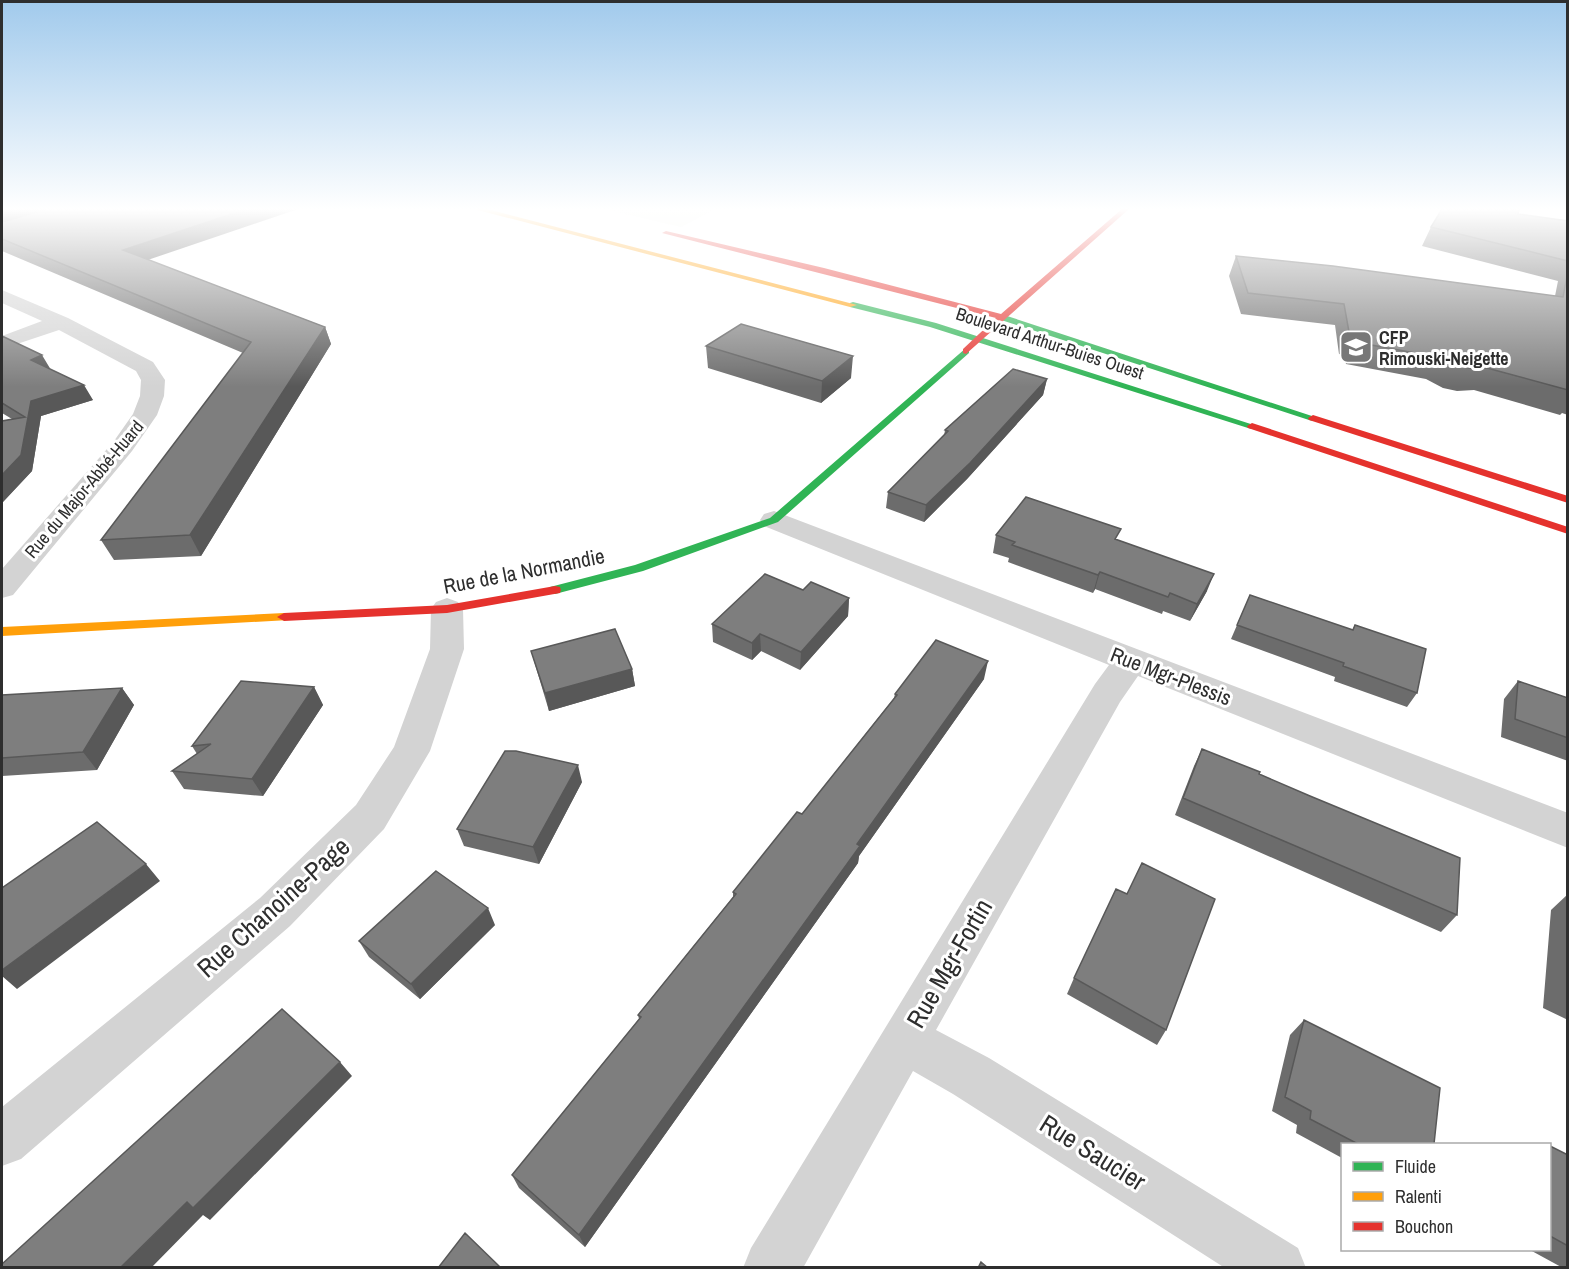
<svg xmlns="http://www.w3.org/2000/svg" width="1569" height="1269" font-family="'Archivo Narrow',sans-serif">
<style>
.green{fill:#f1f4eb}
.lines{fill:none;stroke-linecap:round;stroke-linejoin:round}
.street{fill:#d3d3d3;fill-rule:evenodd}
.fast{fill:#30b455;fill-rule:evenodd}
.slow{fill:#ff9f0a;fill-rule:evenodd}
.jam{fill:#e5322d;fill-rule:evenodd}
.wall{fill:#6c6c6c}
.shaded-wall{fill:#585858}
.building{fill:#7e7e7e;stroke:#585858;stroke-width:1.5}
.labels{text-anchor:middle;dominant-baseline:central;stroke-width:6;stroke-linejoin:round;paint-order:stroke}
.far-poi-label{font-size:18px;font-weight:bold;fill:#2e2e2e;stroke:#fff;text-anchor:start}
.far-street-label{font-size:18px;fill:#2e2e2e;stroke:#fff}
.street-label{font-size:21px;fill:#2e2e2e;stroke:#fff}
.near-street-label{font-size:26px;fill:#2e2e2e;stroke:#fff}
</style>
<rect width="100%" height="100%" fill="#fff"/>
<path class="green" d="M603 209H716L681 227Z"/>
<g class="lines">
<path class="street" d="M2 290 68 318 153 362 165 380 164 396 157 415 132 451 13 595 2 598V569L114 441 133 414 140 396 141 380 136 371 59 330 2 349V336L42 321 2 303Z
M774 511 1568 813V848L1138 676 1120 702 936 1030 989 1058 1298 1248 1306 1268H1225L953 1094 913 1071 803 1268H743L751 1248 1095 684 1109 665 764 526 760 520 764 514Z
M447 598 458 602 463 609 464 649 430 751 384 829 290 926 21 1159 2 1166V1107L260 898 356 805 394 747 430 649 431 609 436 602Z"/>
<path class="fast" d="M853 302 936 323 1257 426 1252 429 1248 428 930 327 850 307V303Z
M998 315H1004L1318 418 1313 421 1309 420 998 319Z
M966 348 969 349V353L778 522 643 571 555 594 549 590 550 587 635 565 770 518Z"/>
<path class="slow" d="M474 209H487L857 305 850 307Z
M284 613 291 617 289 620 2 636V627Z"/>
<path class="jam" d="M1122 209H1129L966 354 963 353V349L996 318 662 233 666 231 824 268 1001 314Z
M1313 415 1568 496V503L1309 420 1308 418Z
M1252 423 1568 527V534L1248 428 1247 426Z
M555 586 560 587 561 590 560 593 447 613 284 621 277 617 284 613 447 605Z"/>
</g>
<path class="wall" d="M2 209 149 260 325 327 331 344 201 556 114 560 101 540 243 353 2 251Z
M1518 214 1568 221V415L1562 413 1560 415 1474 390 1457 391 1443 388 1426 379 1346 364 1344 355 1339 354 1335 325 1241 314 1229 276 1236 256 1555 296 1558 281 1422 246 1431 227Z
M2 336 50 369 93 400 41 416 32 471 2 503V421L12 419 2 413Z
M706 346 851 378 821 403 708 368Z
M1047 379 1043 395 967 479 924 522 886 508 888 492 944 436 945 430Z
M996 535 1118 540 1207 591 1190 621 1163 611 1162 614 1095 589 1093 593 1008 562 1009 558 993 553Z
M803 590 849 598 848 616 800 670 761 651 752 660 713 642 712 624Z
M1250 595 1352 630 1355 625 1417 693 1407 707 1334 681 1335 677 1231 639Z
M531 651 632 669 635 686 549 711Z
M984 679 859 856 858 863 585 1247 519 1188 512 1175 639 1019 638 1015 733 897V892L802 814 894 698 895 694Z
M1518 681 1568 698V761L1501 737 1504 699Z
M314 687 323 705 263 796 184 789 172 771 197 754 192 746Z
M122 688 134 705 97 770 2 776V695Z
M1202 749 1259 774 1457 915 1441 932 1175 815 1194 766Z
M582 782 539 864 464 846 457 829Z
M1568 894V1020L1543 1008 1551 910Z
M495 925 420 999 369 957 359 941Z
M1074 978 1166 1030 1157 1045 1067 994Z
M1304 1020 1434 1144H1342V1158L1296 1133 1297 1125 1272 1111 1290 1035Z
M1550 1146 1568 1155V1268H1563L1530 1250H1550Z"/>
<path class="shaded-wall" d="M2 209H52L2 226Z
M247 209H298L130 266 123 250Z
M325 327 331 344 201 556 190 535Z
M42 355 51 370 31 360Z
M853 356 851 378 821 403 822 381Z
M1047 379 1043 395 967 479 924 522 926 505Z
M84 385 93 400 41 416 32 471 2 503V475L31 401Z
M1100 572 1095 589 1093 593 1098 575Z
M1214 574 1207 591 1190 621 1197 604Z
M849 598 848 616 800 670 801 652Z
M760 634 761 651 752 660V643Z
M988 661 984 679 859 856 858 863 585 1247 579 1235Z
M632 669 635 686 549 711 545 693Z
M314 687 323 705 263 796 252 779Z
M122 688 134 705 97 770 83 752Z
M578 765 582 782 539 864 533 847Z
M146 864 160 881 17 989 2 976V970Z
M488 908 495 925 420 999 411 984Z
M340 1062 352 1076 210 1220 203 1215 151 1268H120L187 1202Z"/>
<path class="building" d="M47 209H247L123 250 325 327 190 535 101 540 251 342 2 239V222Z
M1442 209H1519L1518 214 1568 221V261L1431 227Z
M1236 256 1333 266 1563 297 1568 271V390L1487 368H1469L1455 365 1437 357 1355 342 1353 333 1349 332 1344 304 1248 293Z
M741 324 853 356 822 381 706 346Z
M2 336 42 355 31 360 84 385 31 401 21 455 2 475V421L25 417 2 403Z
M1013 369 1047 379 970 463 926 505 888 492 948 431 945 430Z
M1026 497 1121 529 1115 539 1214 574 1197 604 1170 593 1168 597 1100 572 1098 575 1012 545 1015 542 996 535Z
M765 574 803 590 811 582 849 598 801 652 760 634 752 643 712 624Z
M1250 595 1353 630 1355 625 1426 649 1417 693 1343 666 1344 663 1237 625Z
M615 629 632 669 545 693 531 651Z
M936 640 988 661 857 844 860 846 579 1235 512 1175 641 1017 638 1015 736 894 733 892 797 812 802 814 897 695 895 694Z
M241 681 314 687 252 779 172 771 211 744 192 746Z
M1518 681 1568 698V738L1515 719Z
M122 688 83 752 2 758V695Z
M1202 749 1260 772 1259 774 1310 796 1460 858 1457 915 1183 798Z
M505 751H516L578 765 533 847 457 829Z
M97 822 146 864 2 970V888Z
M1142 863 1215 899 1166 1030 1074 978 1116 889 1127 894Z
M436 871 488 908 411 984 359 941Z
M282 1009 340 1062 193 1208 187 1202 120 1268H2V1264Z
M1304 1020 1440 1088 1434 1144H1358L1310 1119 1311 1111 1285 1097Z
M1550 1146 1568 1155V1246L1550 1236Z
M465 1233 501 1268H438Z
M981 1262 988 1268H978Z"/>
<linearGradient id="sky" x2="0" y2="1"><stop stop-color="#a1caec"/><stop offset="0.54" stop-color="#fff"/><stop offset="1" stop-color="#fff" stop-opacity="0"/></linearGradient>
<rect width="1569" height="387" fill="url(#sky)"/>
<defs>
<g id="school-square" transform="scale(1.725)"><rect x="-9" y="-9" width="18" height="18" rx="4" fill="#777" stroke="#fff"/><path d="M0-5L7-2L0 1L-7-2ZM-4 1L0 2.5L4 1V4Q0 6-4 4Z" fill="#fff"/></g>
</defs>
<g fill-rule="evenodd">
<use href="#school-square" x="1356" y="347"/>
</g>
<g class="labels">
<g class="far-poi-label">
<text x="1379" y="337">CFP<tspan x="1379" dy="21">Rimouski-Neigette</tspan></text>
</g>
<g class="far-street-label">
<text transform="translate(1050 343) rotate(18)">Boulevard Arthur-Buies Ouest</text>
<text transform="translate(84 489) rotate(-50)">Rue du Major-Abbé-Huard</text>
</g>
<g class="street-label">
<text transform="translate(524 571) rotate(-11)">Rue de la Normandie</text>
<text transform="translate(1171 676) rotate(21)">Rue Mgr-Plessis</text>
</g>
<g class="near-street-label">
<text transform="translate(273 907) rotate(-42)">Rue Chanoine-Page</text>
<text transform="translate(949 963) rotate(-60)">Rue Mgr-Fortin</text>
<text transform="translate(1093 1152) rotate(32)">Rue Saucier</text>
</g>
</g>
<rect width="1569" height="1269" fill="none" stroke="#2e2e2e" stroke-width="6"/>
<rect x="1341" y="1143" width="210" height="108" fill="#ffffff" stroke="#ababab" stroke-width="1.5"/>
<rect x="1353" y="1162" width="30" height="9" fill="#30b455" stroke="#ababab" stroke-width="1.5"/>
<text x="1395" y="1173" font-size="18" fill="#2e2e2e">Fluide</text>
<rect x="1353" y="1192" width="30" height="9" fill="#ff9f0a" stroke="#ababab" stroke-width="1.5"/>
<text x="1395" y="1203" font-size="18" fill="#2e2e2e">Ralenti</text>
<rect x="1353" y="1222" width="30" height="9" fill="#e5322d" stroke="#ababab" stroke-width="1.5"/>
<text x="1395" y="1233" font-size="18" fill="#2e2e2e">Bouchon</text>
</svg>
